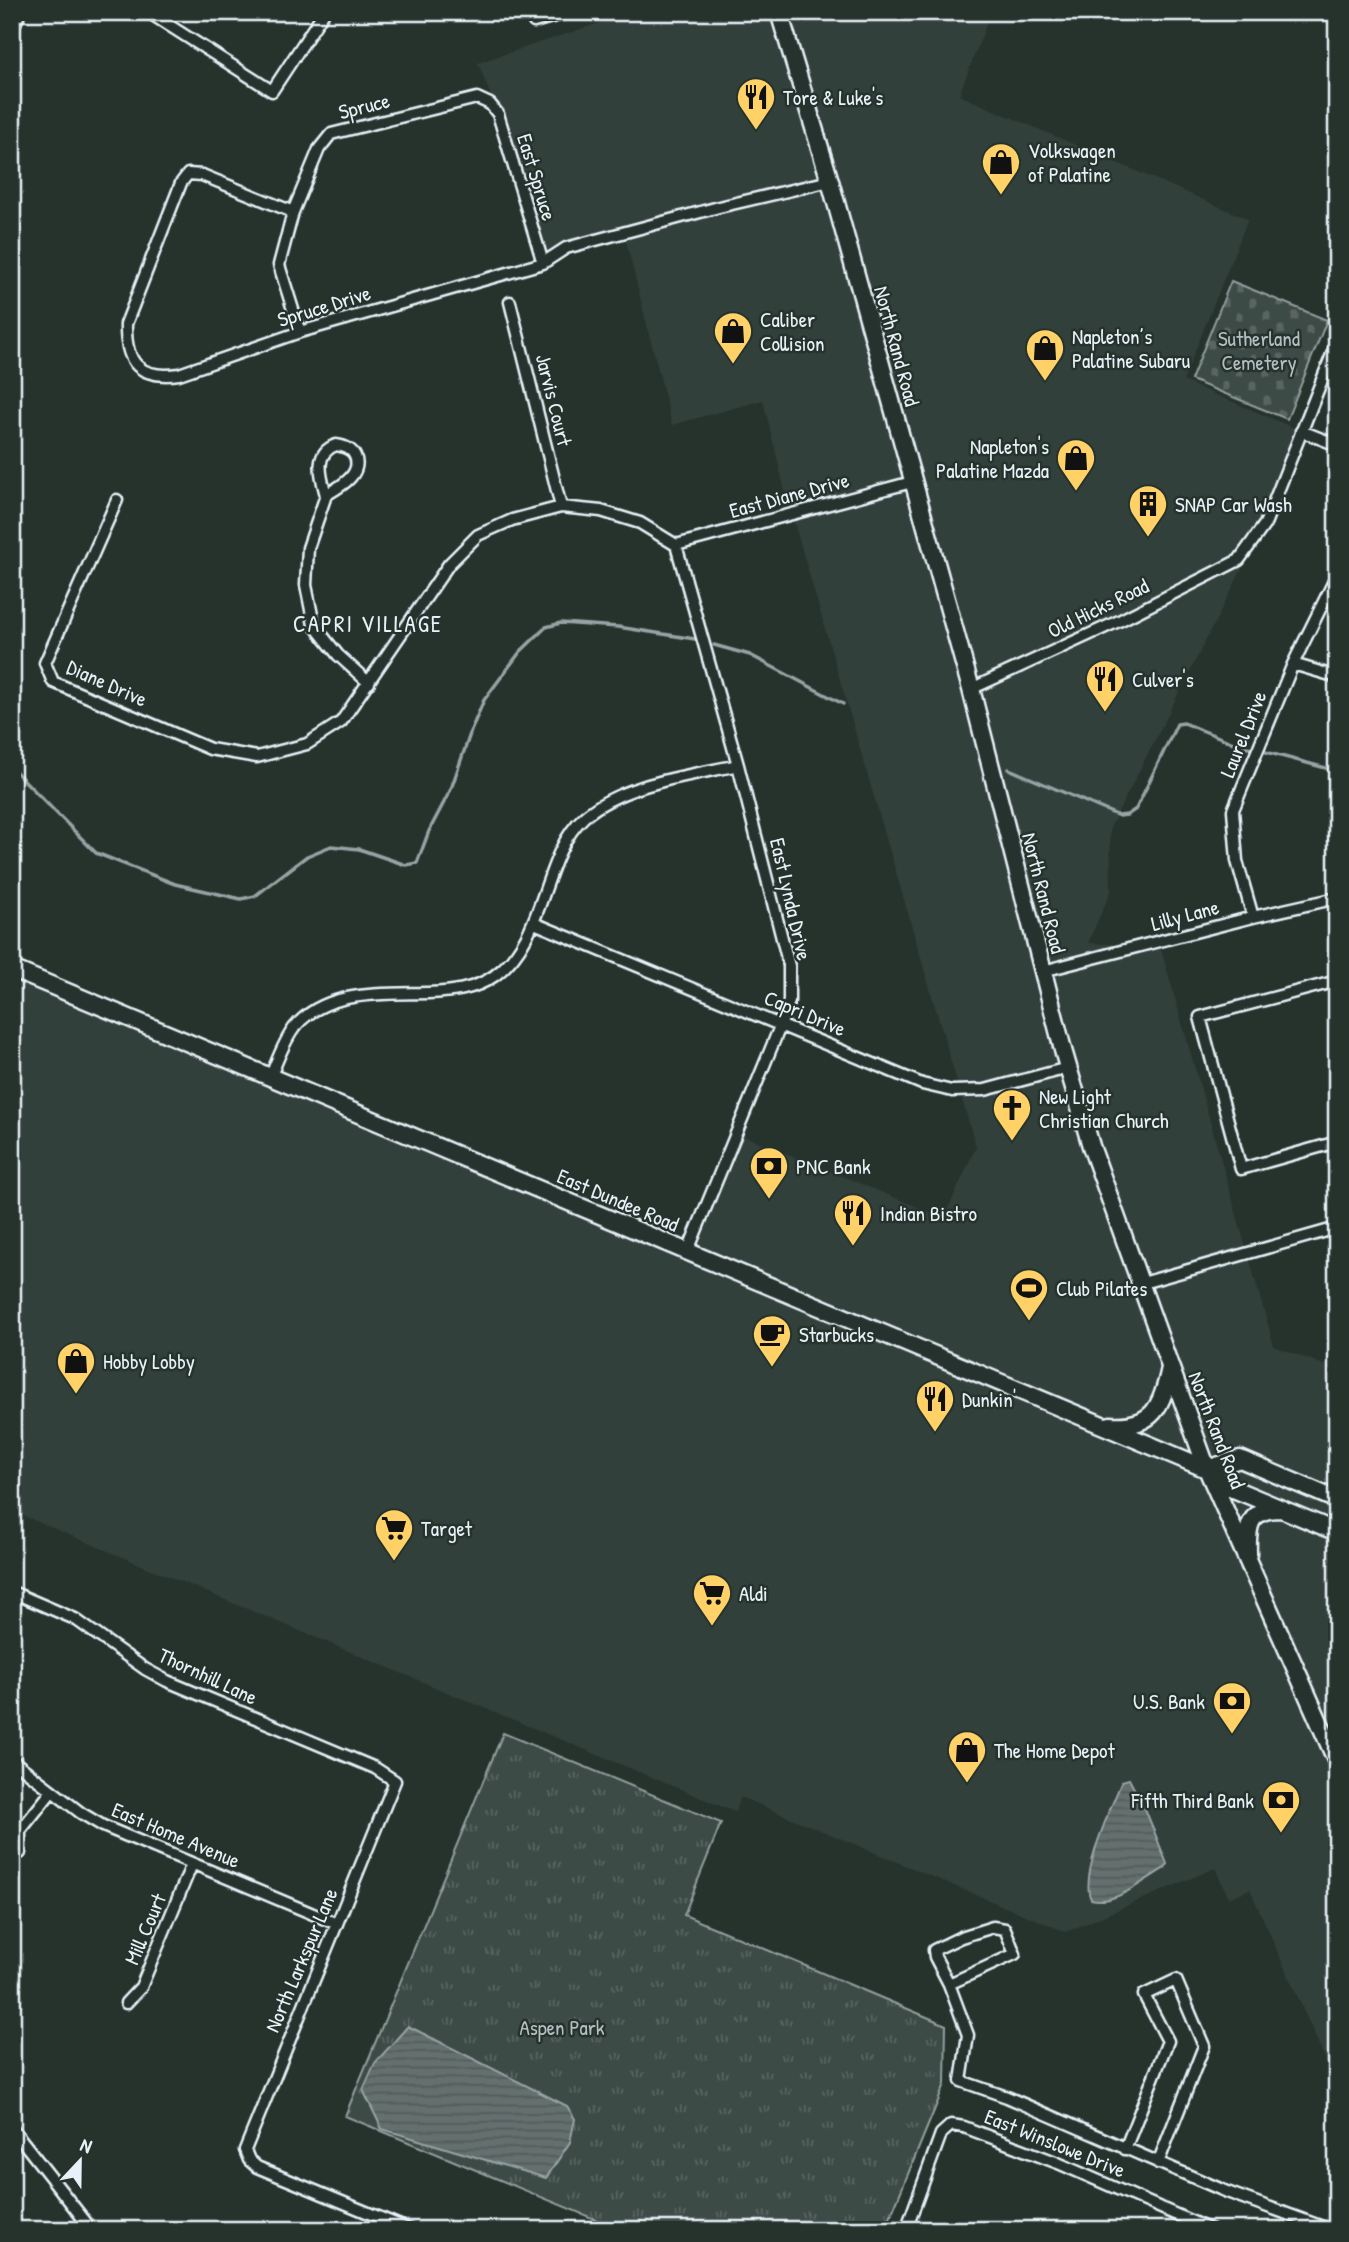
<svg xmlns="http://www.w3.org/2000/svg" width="1349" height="2242" font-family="'Patrick Hand',sans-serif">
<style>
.built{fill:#333f3a}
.cemetery{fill:url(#cemetery-stones);stroke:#939ea0;stroke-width:2}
.park{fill:url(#park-tufts);stroke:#939ea0;stroke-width:2}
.water{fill:url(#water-rules);stroke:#98a3a5;stroke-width:2}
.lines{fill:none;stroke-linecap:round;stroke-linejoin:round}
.stream{stroke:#98a3a5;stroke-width:3.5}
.street-casing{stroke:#e8f1f8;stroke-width:15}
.secondary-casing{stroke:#e8f1f8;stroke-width:19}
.primary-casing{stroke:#e8f1f8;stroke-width:21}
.street{stroke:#26332d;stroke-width:10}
.secondary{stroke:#26332d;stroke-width:14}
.primary{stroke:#26332d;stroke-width:16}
.labels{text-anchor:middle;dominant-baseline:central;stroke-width:5;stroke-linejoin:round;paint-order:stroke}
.poi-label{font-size:21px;fill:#e8f1f8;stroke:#26332d;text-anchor:start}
.street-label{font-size:21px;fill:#e8f1f8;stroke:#26332d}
.park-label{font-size:21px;fill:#b5bfc3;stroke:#26332d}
.neighbourhood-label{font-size:23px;letter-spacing:2px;fill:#e8f1f8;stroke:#26332d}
</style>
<defs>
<pattern id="cemetery-stones" width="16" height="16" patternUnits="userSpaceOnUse" patternTransform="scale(1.75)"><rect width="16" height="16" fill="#3e4b47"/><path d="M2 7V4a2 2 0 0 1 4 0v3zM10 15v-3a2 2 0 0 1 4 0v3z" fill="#5a6562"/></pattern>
<pattern id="park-tufts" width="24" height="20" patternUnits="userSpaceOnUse" patternTransform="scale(1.75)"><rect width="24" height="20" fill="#3e4b47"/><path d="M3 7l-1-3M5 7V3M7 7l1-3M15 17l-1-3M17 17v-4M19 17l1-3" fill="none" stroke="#5a6562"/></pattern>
<pattern id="water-rules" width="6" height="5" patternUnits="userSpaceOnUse" patternTransform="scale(1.75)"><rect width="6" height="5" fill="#636f6d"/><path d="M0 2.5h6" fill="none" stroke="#535a5a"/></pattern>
</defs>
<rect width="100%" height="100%" fill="#26332d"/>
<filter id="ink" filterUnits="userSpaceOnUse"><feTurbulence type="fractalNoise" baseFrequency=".0143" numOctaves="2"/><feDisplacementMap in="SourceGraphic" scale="14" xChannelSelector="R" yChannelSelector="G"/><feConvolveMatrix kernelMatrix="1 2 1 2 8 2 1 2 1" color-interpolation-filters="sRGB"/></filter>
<g filter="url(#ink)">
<path class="built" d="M633 12H991L959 95 1248 219 1183 381 1301 431 1265 524 1110 828 1111 891 1088 943 1142 946 1159 942 1274 1346 1337 1370V2086L1250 1889 1229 1898 1215 1868 1066 1932 741 1797 735 1812 12 1511V969L687 1253 737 1133 944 1218 976 1147 785 491 763 400 672 425 624 233 566 248 543 263 498 114 478 63Z"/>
<path class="cemetery" d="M1231 281 1327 320 1287 419 1191 380Z"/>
<path class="park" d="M503 1733 721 1823 684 1915 946 2025 945 2084 885 2230H621L345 2116Z"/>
<path class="water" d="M1129 1779 1146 1811 1167 1864 1165 1868C1145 1879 1115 1906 1091 1899 1079 1876 1112 1805 1122 1781Z
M408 2026 567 2106 575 2119 570 2142 546 2178 382 2129 363 2090 375 2063Z"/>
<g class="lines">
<path class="stream" d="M12 444 18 449 12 461
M714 645 750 655 843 704
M12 768 96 853 175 884 241 899 255 896 307 856 331 846 359 849 406 865 417 863 429 831 451 789 472 728 484 700 520 652 546 627 561 623 618 627 695 639
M1009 769 1119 816 1127 815 1136 809 1177 724 1184 723 1236 744 1337 771"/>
<g class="street-casing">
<path id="street" d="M148 12 272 91 324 12
M530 12 534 22 570 12
M293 212 202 175 188 174 181 183 126 324C125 364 140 379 179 374L300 332 543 263 566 248 719 207 830 181
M510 302 561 507
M300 332 279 265 293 212 319 149 331 134 477 98 490 104 498 114 543 263
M1301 431 1337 445
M336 445C344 446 351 448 355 456 363 475 339 487 326 495 321 477 313 453 336 445Z
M326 495 308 548 306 585 314 625 338 655 369 683
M117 500 45 663 53 682 210 749 257 757 307 744 341 722 449 564 478 535 512 520 561 507 601 511 640 523 676 545
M676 545 738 765 789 966V1001L781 1024 687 1253
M676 545 912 482
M1293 664 1337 677
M971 689 1121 620 1239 560 1265 524 1337 342
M1253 917 1237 861 1233 810 1293 664 1337 575
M534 923 922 1084 952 1091 985 1090 1068 1068
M1043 971 1253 917 1337 898
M1337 981 1200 1017 1241 1169 1337 1142
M271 1076C277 1060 284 1042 294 1028 325 989 384 994 428 993 451 992 474 990 494 976 547 938 541 856 584 817 623 783 689 776 738 765
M1139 1284 1337 1228
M12 1592 75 1619 145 1669 167 1681 375 1768 395 1781 245 2150 249 2160 257 2167 410 2230
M12 1760 81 1813 103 1826 337 1924
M20 1853V1831L52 1791
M949 1984 935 1957 934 1950 961 1937 993 1927 1005 1929 1015 1954 949 1984 968 2035 961 2081 1007 2097 1227 2192 1331 2230
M126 2003 141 1987 192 1864
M12 2128 92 2230
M1125 2149 1168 2041 1144 1995 1176 1980 1204 2046 1158 2163
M906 2230 941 2134 951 2125 964 2127 1058 2163 1211 2230"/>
</g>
<g class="secondary-casing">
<path id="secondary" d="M12 25 18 12"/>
</g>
<g class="primary-casing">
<path id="primary" d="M779 12 830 181 971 689 1063 1050 1091 1146 1207 1469 1337 1762
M12 969 1207 1469 1229 1487 1337 1532
M1110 1425C1154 1428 1162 1406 1170 1368
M1207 1469 1240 1459 1337 1500
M1248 1554C1247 1526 1248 1509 1281 1509"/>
</g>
<use href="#street" class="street"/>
<use href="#secondary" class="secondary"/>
<use href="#primary" class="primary"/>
</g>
</g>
<defs>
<g id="restaurant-pin" transform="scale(2.0125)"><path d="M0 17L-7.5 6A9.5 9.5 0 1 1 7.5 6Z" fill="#ffd166" stroke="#26332d"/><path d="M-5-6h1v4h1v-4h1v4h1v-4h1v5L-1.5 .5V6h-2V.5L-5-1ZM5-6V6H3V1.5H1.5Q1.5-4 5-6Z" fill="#111"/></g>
<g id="shop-pin" transform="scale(2.0125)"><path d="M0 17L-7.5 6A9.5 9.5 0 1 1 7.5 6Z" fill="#ffd166" stroke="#26332d"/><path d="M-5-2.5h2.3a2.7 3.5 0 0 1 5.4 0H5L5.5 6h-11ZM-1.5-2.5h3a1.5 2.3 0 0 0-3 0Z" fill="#111"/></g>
<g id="building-pin" transform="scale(2.0125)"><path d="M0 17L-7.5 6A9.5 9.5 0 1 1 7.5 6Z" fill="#ffd166" stroke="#26332d"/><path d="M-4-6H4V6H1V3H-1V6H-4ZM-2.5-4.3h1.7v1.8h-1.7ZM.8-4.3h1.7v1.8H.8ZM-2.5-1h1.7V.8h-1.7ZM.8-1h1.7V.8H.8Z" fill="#111"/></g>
<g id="church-pin" transform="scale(2.0125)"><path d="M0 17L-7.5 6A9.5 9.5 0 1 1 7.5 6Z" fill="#ffd166" stroke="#26332d"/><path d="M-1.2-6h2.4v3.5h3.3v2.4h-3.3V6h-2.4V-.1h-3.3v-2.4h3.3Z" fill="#111"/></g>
<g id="bank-pin" transform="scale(2.0125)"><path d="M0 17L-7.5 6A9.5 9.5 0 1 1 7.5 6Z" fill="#ffd166" stroke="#26332d"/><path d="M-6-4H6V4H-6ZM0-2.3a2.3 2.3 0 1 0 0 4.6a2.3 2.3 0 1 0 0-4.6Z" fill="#111"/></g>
<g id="stadium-pin" transform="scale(2.0125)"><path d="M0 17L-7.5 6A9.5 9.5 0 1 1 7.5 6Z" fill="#ffd166" stroke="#26332d"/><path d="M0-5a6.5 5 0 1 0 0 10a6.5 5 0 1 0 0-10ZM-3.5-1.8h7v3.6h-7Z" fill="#111"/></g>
<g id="cafe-pin" transform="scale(2.0125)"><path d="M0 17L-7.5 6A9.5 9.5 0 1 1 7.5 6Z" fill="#ffd166" stroke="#26332d"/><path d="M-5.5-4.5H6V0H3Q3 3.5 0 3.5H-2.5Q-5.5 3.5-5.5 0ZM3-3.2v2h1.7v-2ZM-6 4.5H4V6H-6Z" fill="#111"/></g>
<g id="supermarket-pin" transform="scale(2.0125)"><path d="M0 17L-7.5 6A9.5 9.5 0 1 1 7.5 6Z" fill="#ffd166" stroke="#26332d"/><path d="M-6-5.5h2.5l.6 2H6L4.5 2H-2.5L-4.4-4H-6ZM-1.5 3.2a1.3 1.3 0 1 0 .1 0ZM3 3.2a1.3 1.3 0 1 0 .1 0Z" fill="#111"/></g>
</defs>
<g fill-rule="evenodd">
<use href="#restaurant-pin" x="756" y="97"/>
<use href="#shop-pin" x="1001" y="162"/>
<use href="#shop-pin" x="733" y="331"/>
<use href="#shop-pin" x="1045" y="348"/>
<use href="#shop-pin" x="1076" y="458"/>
<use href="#building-pin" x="1148" y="504"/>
<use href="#restaurant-pin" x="1105" y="679"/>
<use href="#church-pin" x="1012" y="1108"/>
<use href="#bank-pin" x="769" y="1166"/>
<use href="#restaurant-pin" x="853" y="1213"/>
<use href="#stadium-pin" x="1029" y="1288"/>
<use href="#cafe-pin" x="772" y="1334"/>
<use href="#shop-pin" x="76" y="1361"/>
<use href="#restaurant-pin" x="935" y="1399"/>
<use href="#supermarket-pin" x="394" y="1528"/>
<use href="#supermarket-pin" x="712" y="1593"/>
<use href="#bank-pin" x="1232" y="1701"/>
<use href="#shop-pin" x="967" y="1750"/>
<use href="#bank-pin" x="1281" y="1800"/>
</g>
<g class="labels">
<g class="poi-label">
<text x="783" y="97">Tore &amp; Luke's</text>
<text x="1028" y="150">Volkswagen<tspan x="1028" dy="24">of Palatine</tspan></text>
<text x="760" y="319">Caliber<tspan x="760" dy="24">Collision</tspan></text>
<text x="1072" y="336">Napleton’s<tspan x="1072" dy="24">Palatine Subaru</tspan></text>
<text x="1049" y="446" text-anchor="end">Napleton's<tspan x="1049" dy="24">Palatine Mazda</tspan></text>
<text x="1175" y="504">SNAP Car Wash</text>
<text x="1132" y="679">Culver's</text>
<text x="1039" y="1096">New Light<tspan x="1039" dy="24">Christian Church</tspan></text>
<text x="796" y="1166">PNC Bank</text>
<text x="880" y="1213">Indian Bistro</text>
<text x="1056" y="1288">Club Pilates</text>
<text x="799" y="1334">Starbucks</text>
<text x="103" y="1361">Hobby Lobby</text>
<text x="962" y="1399">Dunkin'</text>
<text x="421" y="1528">Target</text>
<text x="739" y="1593">Aldi</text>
<text x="1205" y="1701" text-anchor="end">U.S. Bank</text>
<text x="994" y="1750">The Home Depot</text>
<text x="1254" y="1800" text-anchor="end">Fifth Third Bank</text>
</g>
<g class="street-label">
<text transform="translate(364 106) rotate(-14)">Spruce</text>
<text transform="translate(537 177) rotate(73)">East Spruce</text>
<text transform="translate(324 306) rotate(-17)">Spruce Drive</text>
<text transform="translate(897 346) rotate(75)">North Rand Road</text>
<text transform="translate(554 400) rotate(76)">Jarvis Court</text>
<text transform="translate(789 495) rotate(-15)">East Diane Drive</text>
<text transform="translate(1098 608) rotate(-26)">Old Hicks Road</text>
<text transform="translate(107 683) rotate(24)">Diane Drive</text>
<text transform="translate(1243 734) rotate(-68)">Laurel Drive</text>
<text transform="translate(1044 893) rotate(76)">North Rand Road</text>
<text transform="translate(791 899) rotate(77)">East Lynda Drive</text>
<text transform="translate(1185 915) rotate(-15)">Lilly Lane</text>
<text transform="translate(805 1013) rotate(23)">Capri Drive</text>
<text transform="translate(618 1200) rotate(23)">East Dundee Road</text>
<text transform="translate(1217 1430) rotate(69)">North Rand Road</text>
<text transform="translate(208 1676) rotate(25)">Thornhill Lane</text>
<text transform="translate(176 1835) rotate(23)">East Home Avenue</text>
<text transform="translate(145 1929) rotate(-67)">Mill Court</text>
<text transform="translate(301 1960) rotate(-67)">North Larkspur Lane</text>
<text transform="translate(1055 2143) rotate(22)">East Winslowe Drive</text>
</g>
<g class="park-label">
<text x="1259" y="338">Sutherland<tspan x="1259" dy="24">Cemetery</tspan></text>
<text x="562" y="2027">Aspen Park</text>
</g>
<g class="neighbourhood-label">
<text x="368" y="623">CAPRI VILLAGE</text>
</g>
</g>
<rect width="1349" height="2242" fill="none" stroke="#26332d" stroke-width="42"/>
<rect x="21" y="21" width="1307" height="2200" fill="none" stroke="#e8f1f8" stroke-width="2.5" filter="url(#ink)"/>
<g transform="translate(80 2161) rotate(22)" stroke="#26332d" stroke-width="5" paint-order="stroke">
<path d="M0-5L12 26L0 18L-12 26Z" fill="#e8f1f8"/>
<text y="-10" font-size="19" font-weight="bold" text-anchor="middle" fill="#e8f1f8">N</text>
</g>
</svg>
